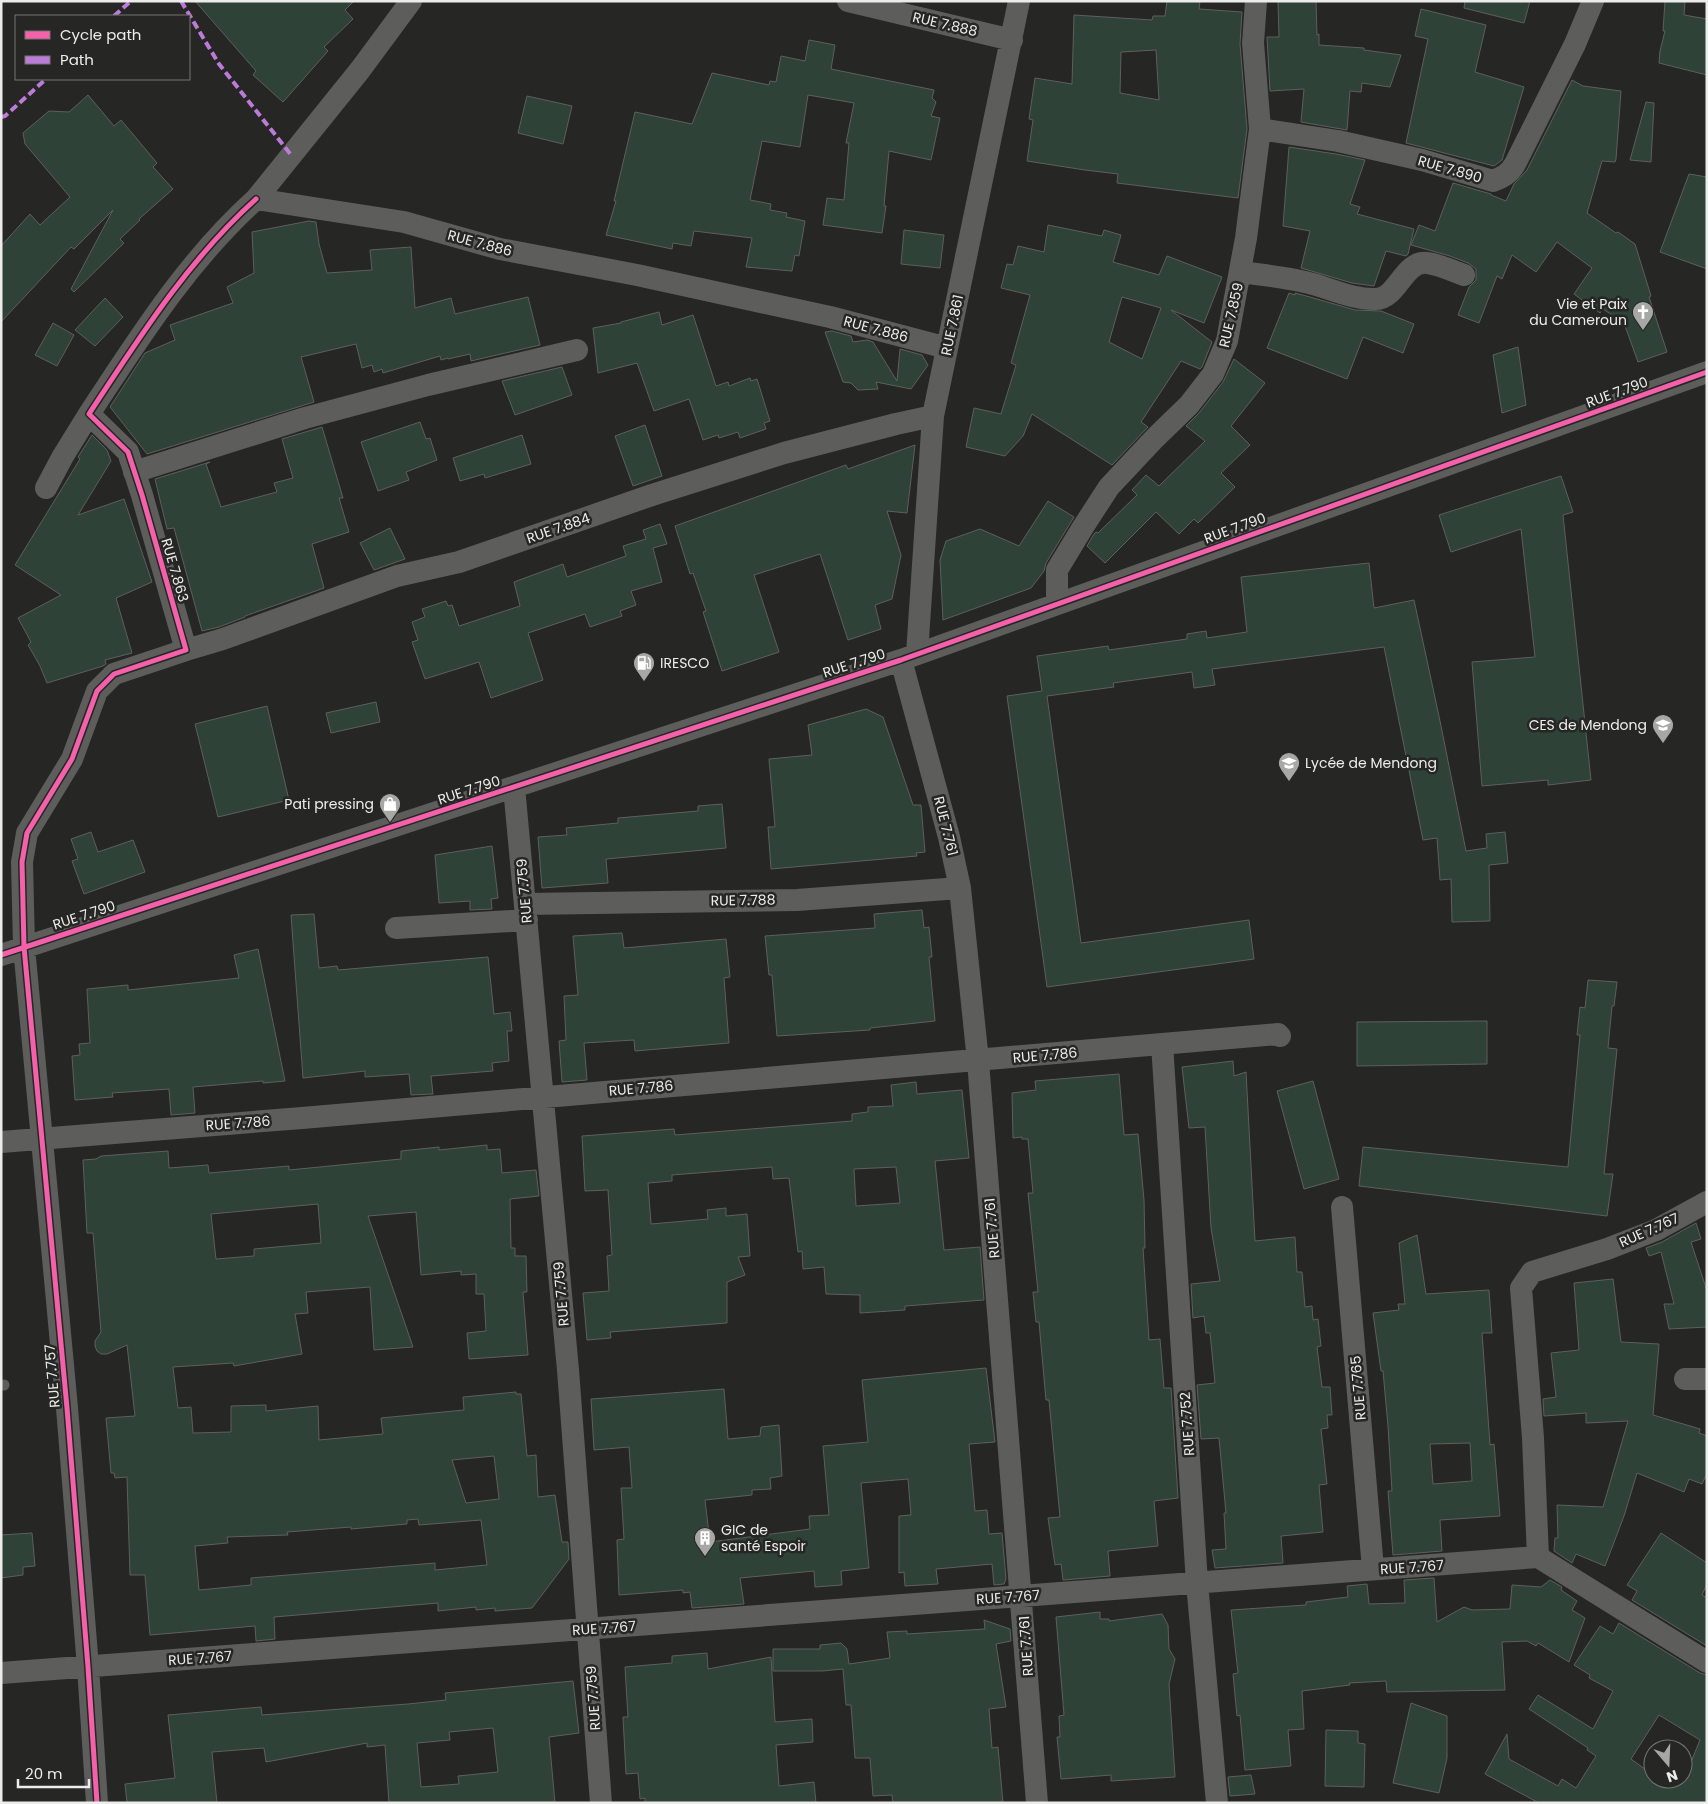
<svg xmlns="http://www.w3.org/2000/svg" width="1708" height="1804" font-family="Poppins,sans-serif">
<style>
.building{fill:#2e4237;stroke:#5e5f5e;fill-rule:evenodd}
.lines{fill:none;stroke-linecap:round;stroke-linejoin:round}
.service{stroke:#5d5d5c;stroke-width:11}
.minor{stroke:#5d5d5c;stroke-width:22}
.quiet{stroke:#bd7bd9;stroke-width:4;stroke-dasharray:8 4;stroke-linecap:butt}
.cycleway-casing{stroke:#262724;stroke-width:8}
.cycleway{stroke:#f560ab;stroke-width:5}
.labels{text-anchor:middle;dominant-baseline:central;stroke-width:5;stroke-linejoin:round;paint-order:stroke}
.street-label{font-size:14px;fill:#ecedeb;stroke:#262724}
.poi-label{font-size:14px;fill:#ecedeb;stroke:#262724;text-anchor:end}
</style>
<rect width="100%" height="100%" fill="#262625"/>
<path class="building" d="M195 1H354L345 10 353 19 324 47 328 51 283 102 253 75 256 71Z
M1167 1H1200L1199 9 1242 12 1240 44 1247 129 1238 198 1117 183 1118 174 1085 170 1027 161 1033 120 1029 119 1035 78 1072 84 1074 15 1152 20 1153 16H1165ZM1156 50 1159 100 1120 93 1121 52Z
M1278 1H1316L1317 35 1319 34V45L1364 48V50L1401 55 1390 87 1362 83 1361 92 1350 91 1347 130 1301 122 1304 89 1270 91 1267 37H1279Z
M1465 1H1530L1524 23 1464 8Z
M1665 1H1685L1684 15 1707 19V75L1659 63 1660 51 1665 31H1663Z
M1421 9 1486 25 1475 72 1524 87 1502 160 1494 166 1406 143 1428 39 1415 36Z
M809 40 835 45 831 69 934 90 932 98 936 102 931 116 940 118 931 160 889 151 884 206H886L882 233 823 225 827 198 844 200 849 143H846L854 103 808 95 800 147 762 141 750 200 771 204 770 210 787 213 786 217 805 221 799 256 795 255 792 271 746 267 752 238 694 231 691 246 673 243 672 249 606 235 616 201H614L635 112 692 124 712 73 769 85 770 81 776 82 781 56 805 61Z
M1572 80 1583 86 1621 91 1616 159 1615 162 1602 161 1587 213 1616 233 1618 232 1635 244 1651 296 1649 297 1667 352 1638 362 1624 323 1603 309 1600 313 1574 294 1592 268 1557 242 1536 272 1512 255 1502 279 1497 276 1479 323 1458 315 1469 287 1476 280V269L1468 263 1450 256 1411 245 1419 225 1435 231 1453 183 1491 194V195L1506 201 1514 184 1527 170Z
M88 95 114 126 121 120 157 163 153 167 173 189 139 219 140 220 120 239 124 243 74 292 71 289 113 210 74 249 71 247 1 322V246L30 214 40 225 70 197 25 144 23 133 49 111 69 112Z
M527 96 572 106 563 144 518 133Z
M1646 102 1654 103 1651 162 1630 160Z
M1289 147 1336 154 1365 160 1350 204 1360 207 1357 214 1414 229 1408 254 1406 256 1386 251 1374 286 1352 283 1301 268 1310 231 1283 226Z
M1689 174 1707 177V269L1660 252Z
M309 221 316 222 319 244 327 273 372 270 370 250 411 247 415 308 451 298 455 314 528 297 540 345 471 361 470 354 448 359V358L441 360 440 356 383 373 382 369 374 372 372 365 362 368 356 344 301 357 314 402 147 454 110 407 145 353 175 340 170 325 233 303 227 287 254 273 252 232Z
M1048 225 1102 236 1104 230 1121 235 1113 262 1159 275 1167 256 1222 277 1204 323 1171 310 1212 342 1202 367 1200 369 1181 361 1141 422 1148 427 1112 465 1032 414 1023 436 1005 456 966 447 974 408 1001 414 1016 365 1011 363 1030 295 1001 288 1007 264 1013 265 1018 246 1044 252ZM1122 297 1161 308 1142 359 1109 342Z
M904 230 944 235 940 268 901 264Z
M1289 293 1295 295V293L1310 297 1355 310 1381 311 1414 324 1403 353 1363 337 1347 379 1267 348Z
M105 298 123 317 95 346 75 330Z
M659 312 662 325 693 315 716 386 728 382 729 386 750 378 751 381 757 379 770 421 764 423 766 429 740 438 738 432 719 438 718 435 703 440 689 399 654 411 637 363 598 373 593 328 621 323V322Z
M53 323 74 335 57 366 35 355Z
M832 331 851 336 853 342 867 340 873 342 897 381 900 349 922 355 928 365 911 389 876 382 878 389 858 390 851 383 843 382 825 332Z
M1518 347 1526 405 1502 413 1493 355Z
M1234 359 1265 383 1231 426 1250 445 1221 473 1235 487 1198 523 1194 519 1179 534 1156 512 1105 563 1087 546 1094 534 1096 532 1098 533 1137 495 1132 490 1146 475 1159 486 1205 441 1186 426 1199 413 1223 382Z
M562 367 572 395 515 415 502 381Z
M420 422 426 439 430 438 437 460 406 472 409 480 378 491 361 442Z
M645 425 662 476 633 486 615 436Z
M322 427 343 498H339L349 532 312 544 324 588 245 616V617L219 627 202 631 174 528 167 529 155 479 210 462 206 464 221 507 277 492 274 483 293 478 282 439Z
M92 435 107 450 111 461 78 515 124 499 152 582 116 598 132 653 105 660 106 664 103 666 47 683 40 666 28 645 31 642 18 618 61 595 15 565 80 459 78 457Z
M522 435 531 464 485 478 484 474 460 481 453 458Z
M915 445 907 513 887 511 901 555 892 599 875 605 881 629 848 640 820 554 754 575 779 652 722 671 703 612 706 611 693 573 690 574 675 526 846 465 848 469Z
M1561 476 1573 512 1563 515 1591 780 1548 785V780L1482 786 1472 662 1535 657 1521 529 1451 552 1439 515Z
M1048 501 1074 517 1046 563 1044 571 1031 588 943 620 940 560 946 541 980 529 1019 546Z
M660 524 667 544 653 548 662 582 631 591 636 605 620 611 622 616 590 627 585 614 528 633 543 680 491 698 479 662 425 679 412 642 418 640 412 622 425 617 422 609 446 601 448 606 452 605 459 626 520 606 514 582 563 564 567 577 626 556 623 546 646 539 643 530Z
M390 528 405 559 374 570 360 543Z
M1369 563 1374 608 1414 600 1440 721 1466 851 1487 848 1486 834 1505 832 1508 863 1489 865 1490 921 1452 922 1451 879 1440 880 1437 838 1423 840 1384 647 1212 669 1215 685 1194 688 1192 672 1113 683 1114 687 1047 696 1081 943 1249 920 1254 959 1047 987 1007 696 1042 691 1037 656 1108 646 1109 650 1187 639V634L1206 631 1207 638 1247 632 1241 577Z
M376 702 380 722 331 733 326 713Z
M267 706 289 800 218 817 195 724Z
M866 709 883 717 913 805H921L925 852 916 853 917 856 771 869 768 827H775L769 759 812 755 808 725Z
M722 804 726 848 606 859 608 883 542 888 538 837 567 835 566 828 618 823V818L698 811V806Z
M91 832 98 852 133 840 145 872 84 894 72 861 78 859 71 839Z
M492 846 498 898 491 899 492 909 470 910V901L439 903 435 855Z
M922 910 924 928 929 927 932 957H929L935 1021 870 1028V1030L777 1036 772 975H769L765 936 875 928 874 914Z
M314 914 319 968 337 966 338 970 488 957 494 1014 510 1012 512 1031H507L509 1061 492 1063 493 1071 431 1076 433 1094 411 1095 409 1074 365 1077V1071L303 1078 291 915Z
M622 933 624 948 726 939 730 977 724 978 729 1043 635 1051 634 1040 584 1043 587 1080 562 1082 559 1041 566 1040 564 996 578 995 573 936Z
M258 949 285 1081 263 1083V1081L193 1087 195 1113 171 1115 169 1089 112 1093 113 1097 75 1100 72 1056 80 1055 79 1044 90 1043 87 989 128 985V990L239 978 234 955Z
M1588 980 1617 982 1614 1006H1612L1608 1048 1617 1049 1604 1174H1613L1607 1216 1359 1186 1363 1147 1568 1167 1580 1035H1577L1580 1007 1585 1008Z
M1487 1021V1064L1357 1066V1022Z
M1233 1061 1234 1076 1246 1072 1255 1241 1295 1237 1297 1272H1302L1305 1307 1312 1306 1313 1320 1318 1319 1321 1346 1317 1347 1322 1387H1330L1332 1415H1327L1328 1428 1321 1429 1327 1484 1319 1485 1323 1532 1281 1536 1283 1563 1215 1568 1212 1550 1226 1549 1224 1513H1226L1219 1438 1201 1439 1197 1385 1215 1383 1210 1333H1206L1204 1316 1193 1318 1191 1284 1220 1281 1211 1228 1205 1127 1189 1128 1182 1067Z
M1119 1074 1124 1135 1138 1134 1144 1200 1145 1248H1143L1149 1340 1160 1339 1164 1388H1171L1178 1498 1154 1501 1158 1546 1108 1551 1110 1576 1063 1580 1061 1564 1055 1565 1048 1518 1060 1517 1049 1400H1046L1039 1322H1036L1033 1292H1038L1028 1193H1033L1028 1139H1022V1137L1013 1138 1012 1093 1036 1090 1035 1081Z
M1313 1081 1339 1179 1304 1189 1277 1091Z
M916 1082 917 1094 962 1090 969 1158 935 1161 944 1250 980 1247 984 1300 905 1306V1310L860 1313V1295L826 1294 824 1267 803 1269 802 1251 798 1252 789 1178 773 1179 772 1167 672 1175V1181L648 1183 651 1224 708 1219 707 1210 726 1208V1216L747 1214 750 1256 738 1257 745 1275 727 1282V1323L610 1332 611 1338 587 1340 583 1293 609 1291 607 1256 612 1255 608 1190 585 1191 582 1136 674 1129 675 1135 852 1121V1114L868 1112V1107L893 1106 891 1085ZM896 1167 900 1203 856 1206 854 1169Z
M487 1145V1150L500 1149 502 1173 536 1170 539 1196 510 1199 511 1248H515V1256H526L527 1292H523L528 1355 469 1359 467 1333 486 1331 484 1294H476V1274L461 1275V1271L421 1275 416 1212 368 1216 413 1347 374 1350 370 1287 306 1292 308 1313 295 1314 302 1354 234 1366 233 1363 173 1367 178 1408 191 1407 193 1433 231 1432V1406L266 1405V1411L318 1406 319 1440 383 1434 381 1418 464 1410 463 1397 516 1392V1394H521L527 1456 536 1455 538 1497 555 1495 562 1542H568L569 1559 532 1608 495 1611V1608L476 1610V1607L438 1611V1603L274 1617 275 1639 256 1641 255 1626 150 1635 145 1575H130L127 1477 115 1478 114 1473H111L106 1418 135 1416 127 1345 107 1354H101L97 1351 95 1346V1341L101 1332 93 1233H87L83 1160 96 1159 101 1156 168 1151 169 1168 208 1165 209 1173 289 1166V1170L401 1159V1151L439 1147V1150ZM318 1204 321 1243 254 1249V1256L216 1259 211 1214ZM494 1456 499 1499 466 1503 452 1460ZM418 1519 419 1525 481 1520 487 1565 435 1570V1563L251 1578V1585L199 1590 195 1546 228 1543 227 1537 288 1535 287 1532 351 1527V1529L407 1524V1520Z
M1696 1223 1701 1239 1691 1242 1707 1291V1327L1669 1329 1664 1304H1674L1661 1252 1649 1256 1646 1248 1662 1242Z
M1417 1235 1426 1294 1489 1290 1492 1333H1482L1490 1445 1494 1444 1500 1516 1440 1520 1442 1551 1393 1555 1388 1491H1392L1388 1426 1383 1371H1381L1373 1313 1399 1310 1398 1304H1405L1399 1243ZM1470 1443 1472 1481 1433 1484 1430 1444Z
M1613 1279 1621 1342 1659 1344 1653 1415 1700 1429 1699 1433 1707 1436V1473L1702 1484 1689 1479 1684 1492 1637 1473 1624 1516 1605 1566 1576 1554 1572 1563 1554 1551 1555 1538H1558L1557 1505 1603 1507 1628 1421 1586 1423V1413L1544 1416 1543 1399 1556 1397 1551 1353 1579 1350 1574 1283Z
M986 1368 995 1442 969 1444 975 1511 987 1510 989 1534 1002 1533 1006 1579 1004 1584 994 1585 992 1564 936 1569 938 1584 905 1586 904 1572 899 1573V1516L911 1515 908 1479 861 1483 869 1568 841 1571 842 1585 815 1587 814 1571 740 1578 744 1604 692 1608 690 1592 683 1593V1590L619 1595 617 1540 624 1539 621 1488H632L629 1447 594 1450 591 1399 724 1389 728 1439 760 1436 761 1427 779 1425 782 1476 770 1478 771 1489 752 1490V1495L705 1500 710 1542 810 1529 809 1516 829 1515 823 1446 868 1442 862 1380Z
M32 1533 35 1566 23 1567V1575L1 1578V1535Z
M1661 1533 1707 1563V1584L1702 1595 1707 1598V1646L1632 1600 1637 1591 1627 1585Z
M1434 1578 1437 1622 1464 1607 1472 1610 1510 1609 1512 1585 1541 1587 1550 1580 1562 1587 1561 1590 1577 1601 1572 1610 1585 1618 1569 1662 1538 1643 1536 1646 1527 1641 1502 1642 1505 1690 1387 1692 1386 1681 1349 1683 1350 1685 1302 1691 1304 1729 1288 1730 1291 1766 1245 1770 1240 1715 1237 1716 1233 1674 1238 1673 1231 1610 1306 1605V1602L1348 1597 1347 1586 1367 1584 1369 1604 1405 1603 1404 1580Z
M1100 1612V1619H1109V1621L1162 1614 1168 1625 1169 1649 1175 1659 1169 1684 1175 1777 1111 1781V1775L1061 1779 1057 1737H1060L1059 1716 1064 1715 1056 1617Z
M984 1620 1010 1629 1011 1641 996 1644 1006 1707 989 1709 992 1748 998 1747 1003 1803H893L892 1795 873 1796 870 1758H855L851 1705H846L843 1669 822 1671H773V1649H820V1645L841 1643 847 1649 849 1664 890 1658 887 1632 907 1631V1634L985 1629Z
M1619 1623 1700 1673 1707 1675V1803H1539L1485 1774 1507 1734 1509 1759 1558 1786 1562 1779 1576 1788 1596 1756 1587 1750 1588 1748 1529 1709 1538 1695 1593 1729 1613 1691 1589 1678 1590 1675 1574 1665 1600 1626 1613 1634ZM1659 1715 1700 1740 1684 1779H1653V1775L1631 1759Z
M707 1653 708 1669 771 1657 775 1722 812 1719 813 1742 776 1745 779 1786 814 1782 816 1803H645V1798L640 1799 638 1773 626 1774 623 1717H628L625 1667 672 1663V1656Z
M573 1681 579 1733 549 1737 555 1803H389L385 1745 367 1747V1743L266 1762 264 1748 212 1752 217 1803H127L125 1784 175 1778 168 1715 261 1707 262 1715 408 1704 446 1700 445 1693ZM493 1728 498 1772 458 1776 459 1784 421 1787 417 1743 450 1740 449 1732Z
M1411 1703 1447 1716V1758L1439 1793 1393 1783Z
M1326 1730 1358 1731V1743L1365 1744 1364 1787 1325 1786Z
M1251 1775 1255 1794 1230 1796 1228 1777Z"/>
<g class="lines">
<path class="service" d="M1 1385H4"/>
<path class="minor" d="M411 1 360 70 256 199 404 222 500 249 637 275 830 317 947 348
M848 1 1012 40
M1260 129 1338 141 1422 160 1493 181C1503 177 1509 174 1515 164L1575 44 1593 1
M1241 272C1262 275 1284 277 1305 282 1328 287 1352 300 1376 299 1397 299 1404 260 1427 263 1439 264 1452 271 1464 275
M134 472 305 418 428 385 577 350
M46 488 63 456 89 414
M1057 603V570L1083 527 1109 487 1155 438 1189 405 1213 374 1227 341 1246 238 1260 129 1253 43 1256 1
M186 650 223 639 397 576 459 562 652 495 784 453 896 424 933 416
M917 654 933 416 1019 1
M901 660 949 837 960 888 978 1061 1037 1803
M514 787 568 1370 601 1803
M526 904 797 900 960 888
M396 928 527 920
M1 955 901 660 1707 372
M1162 1044 1197 1583 1217 1803
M1 1142 302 1118 1278 1034 1280 1036
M1342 1207 1373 1569
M1685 1379H1707
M1538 1557 1533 1438 1521 1288 1532 1272 1607 1249 1656 1230 1707 1202
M1538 1557 1707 1662
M1 1673 1538 1557
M97 1803 88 1667 67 1408 24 947 22 862 27 833 72 759 97 691 114 674 186 650 142 495 128 452 89 414C139 338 188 260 256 199"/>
<path class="quiet" d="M181 1 219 64 292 156
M114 16 131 1
M1 117 5 116 46 79"/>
<g class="cycleway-casing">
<path id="cycleway" d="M1 955 901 660 1707 372
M97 1803 88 1667 67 1408 24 947 22 862 27 833 72 759 97 691 114 674 186 650 142 495 128 452 89 414C139 338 188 260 256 199"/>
</g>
<use href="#cycleway" class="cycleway"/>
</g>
<defs>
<g id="church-pin" transform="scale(1.125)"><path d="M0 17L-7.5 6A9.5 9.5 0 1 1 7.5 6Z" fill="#a7a7a6" stroke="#262724"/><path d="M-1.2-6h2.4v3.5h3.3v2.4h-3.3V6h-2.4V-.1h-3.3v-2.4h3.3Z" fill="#fff"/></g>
<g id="fuel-pin" transform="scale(1.125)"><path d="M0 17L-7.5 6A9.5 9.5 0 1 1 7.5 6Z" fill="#a7a7a6" stroke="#262724"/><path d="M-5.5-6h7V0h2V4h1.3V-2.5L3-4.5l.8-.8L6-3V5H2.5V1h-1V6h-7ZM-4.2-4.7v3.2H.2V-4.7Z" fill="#fff"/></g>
<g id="school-pin" transform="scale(1.125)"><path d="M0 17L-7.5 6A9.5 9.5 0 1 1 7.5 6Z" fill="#a7a7a6" stroke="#262724"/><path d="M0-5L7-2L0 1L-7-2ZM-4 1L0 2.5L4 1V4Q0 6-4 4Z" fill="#fff"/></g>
<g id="shop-pin" transform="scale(1.125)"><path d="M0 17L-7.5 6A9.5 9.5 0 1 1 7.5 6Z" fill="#a7a7a6" stroke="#262724"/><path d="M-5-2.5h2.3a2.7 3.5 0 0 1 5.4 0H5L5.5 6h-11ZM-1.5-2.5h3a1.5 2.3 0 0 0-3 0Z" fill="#fff"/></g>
<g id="building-pin" transform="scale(1.125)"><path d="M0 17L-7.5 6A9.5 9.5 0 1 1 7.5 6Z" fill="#a7a7a6" stroke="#262724"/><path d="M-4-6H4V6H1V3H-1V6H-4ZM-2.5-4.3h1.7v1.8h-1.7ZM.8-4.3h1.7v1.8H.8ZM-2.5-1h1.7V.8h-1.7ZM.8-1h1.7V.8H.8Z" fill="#fff"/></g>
</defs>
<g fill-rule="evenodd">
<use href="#church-pin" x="1643" y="312"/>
<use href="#fuel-pin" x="644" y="663"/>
<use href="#school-pin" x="1663" y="725"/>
<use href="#school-pin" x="1289" y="763"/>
<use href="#shop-pin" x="390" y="804"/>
<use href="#building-pin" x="705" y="1538"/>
</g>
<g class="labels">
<g class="street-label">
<text transform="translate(945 24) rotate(13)">RUE 7.888</text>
<text transform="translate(1450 169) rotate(16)">RUE 7.890</text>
<text transform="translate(480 243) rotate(15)">RUE 7.886</text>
<text transform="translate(1231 315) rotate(-77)">RUE 7.859</text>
<text transform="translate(952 325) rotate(-78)">RUE 7.861</text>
<text transform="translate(876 329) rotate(15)">RUE 7.886</text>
<text transform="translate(1617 392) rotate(-20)">RUE 7.790</text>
<text transform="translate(558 528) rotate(-19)">RUE 7.884</text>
<text transform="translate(1235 528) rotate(-20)">RUE 7.790</text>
<text transform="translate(175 570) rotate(74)">RUE 7.863</text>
<text transform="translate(854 663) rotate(-18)">RUE 7.790</text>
<text transform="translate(469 790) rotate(-18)">RUE 7.790</text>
<text transform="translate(946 826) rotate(76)">RUE 7.761</text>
<text transform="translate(524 891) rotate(-95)">RUE 7.759</text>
<text transform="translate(743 900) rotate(-1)">RUE 7.788</text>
<text transform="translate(84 915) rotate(-18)">RUE 7.790</text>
<text transform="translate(1045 1055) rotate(-5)">RUE 7.786</text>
<text transform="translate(641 1088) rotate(-5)">RUE 7.786</text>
<text transform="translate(238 1123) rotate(-4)">RUE 7.786</text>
<text transform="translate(992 1228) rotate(-95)">RUE 7.761</text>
<text transform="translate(1649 1230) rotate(-24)">RUE 7.767</text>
<text transform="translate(561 1294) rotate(-95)">RUE 7.759</text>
<text transform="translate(52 1376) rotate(-95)">RUE 7.757</text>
<text transform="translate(1358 1388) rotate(-95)">RUE 7.765</text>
<text transform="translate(1187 1424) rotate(-94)">RUE 7.752</text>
<text transform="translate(1412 1567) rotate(-4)">RUE 7.767</text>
<text transform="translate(1008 1597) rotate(-4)">RUE 7.767</text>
<text transform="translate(604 1628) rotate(-4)">RUE 7.767</text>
<text transform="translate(1026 1646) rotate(-94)">RUE 7.761</text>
<text transform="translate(200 1658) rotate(-4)">RUE 7.767</text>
<text transform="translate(593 1698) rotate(-94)">RUE 7.759</text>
</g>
<g class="poi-label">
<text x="1627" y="304">Vie et Paix<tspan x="1627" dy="16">du Cameroun</tspan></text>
<text x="660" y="663" text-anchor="start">IRESCO</text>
<text x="1647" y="725">CES de Mendong</text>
<text x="1305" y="763" text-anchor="start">Lycée de Mendong</text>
<text x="374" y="804">Pati pressing</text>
<text x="721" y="1530" text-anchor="start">GIC de<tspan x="721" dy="16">santé Espoir</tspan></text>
</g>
</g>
<rect width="1708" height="1804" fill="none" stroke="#ecedeb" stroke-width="5"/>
<rect x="15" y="15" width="175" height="65" fill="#262724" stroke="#757674"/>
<rect x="25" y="31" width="25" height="8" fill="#f560ab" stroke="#757674"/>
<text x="60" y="40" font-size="15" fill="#ecedeb">Cycle path</text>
<rect x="25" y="56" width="25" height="8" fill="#bd7bd9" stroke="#757674"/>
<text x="60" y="65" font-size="15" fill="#ecedeb">Path</text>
<g transform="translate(1668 1764) rotate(161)"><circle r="24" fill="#262724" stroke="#757674"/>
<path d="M0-4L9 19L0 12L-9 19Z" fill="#a7a7a6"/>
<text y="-8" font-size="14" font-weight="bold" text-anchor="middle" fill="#ecedeb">N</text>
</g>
<path d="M18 1779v8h71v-8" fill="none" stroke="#ecedeb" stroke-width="2.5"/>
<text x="25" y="1779" font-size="15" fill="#ecedeb" stroke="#262724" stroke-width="4" paint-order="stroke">20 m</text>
</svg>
